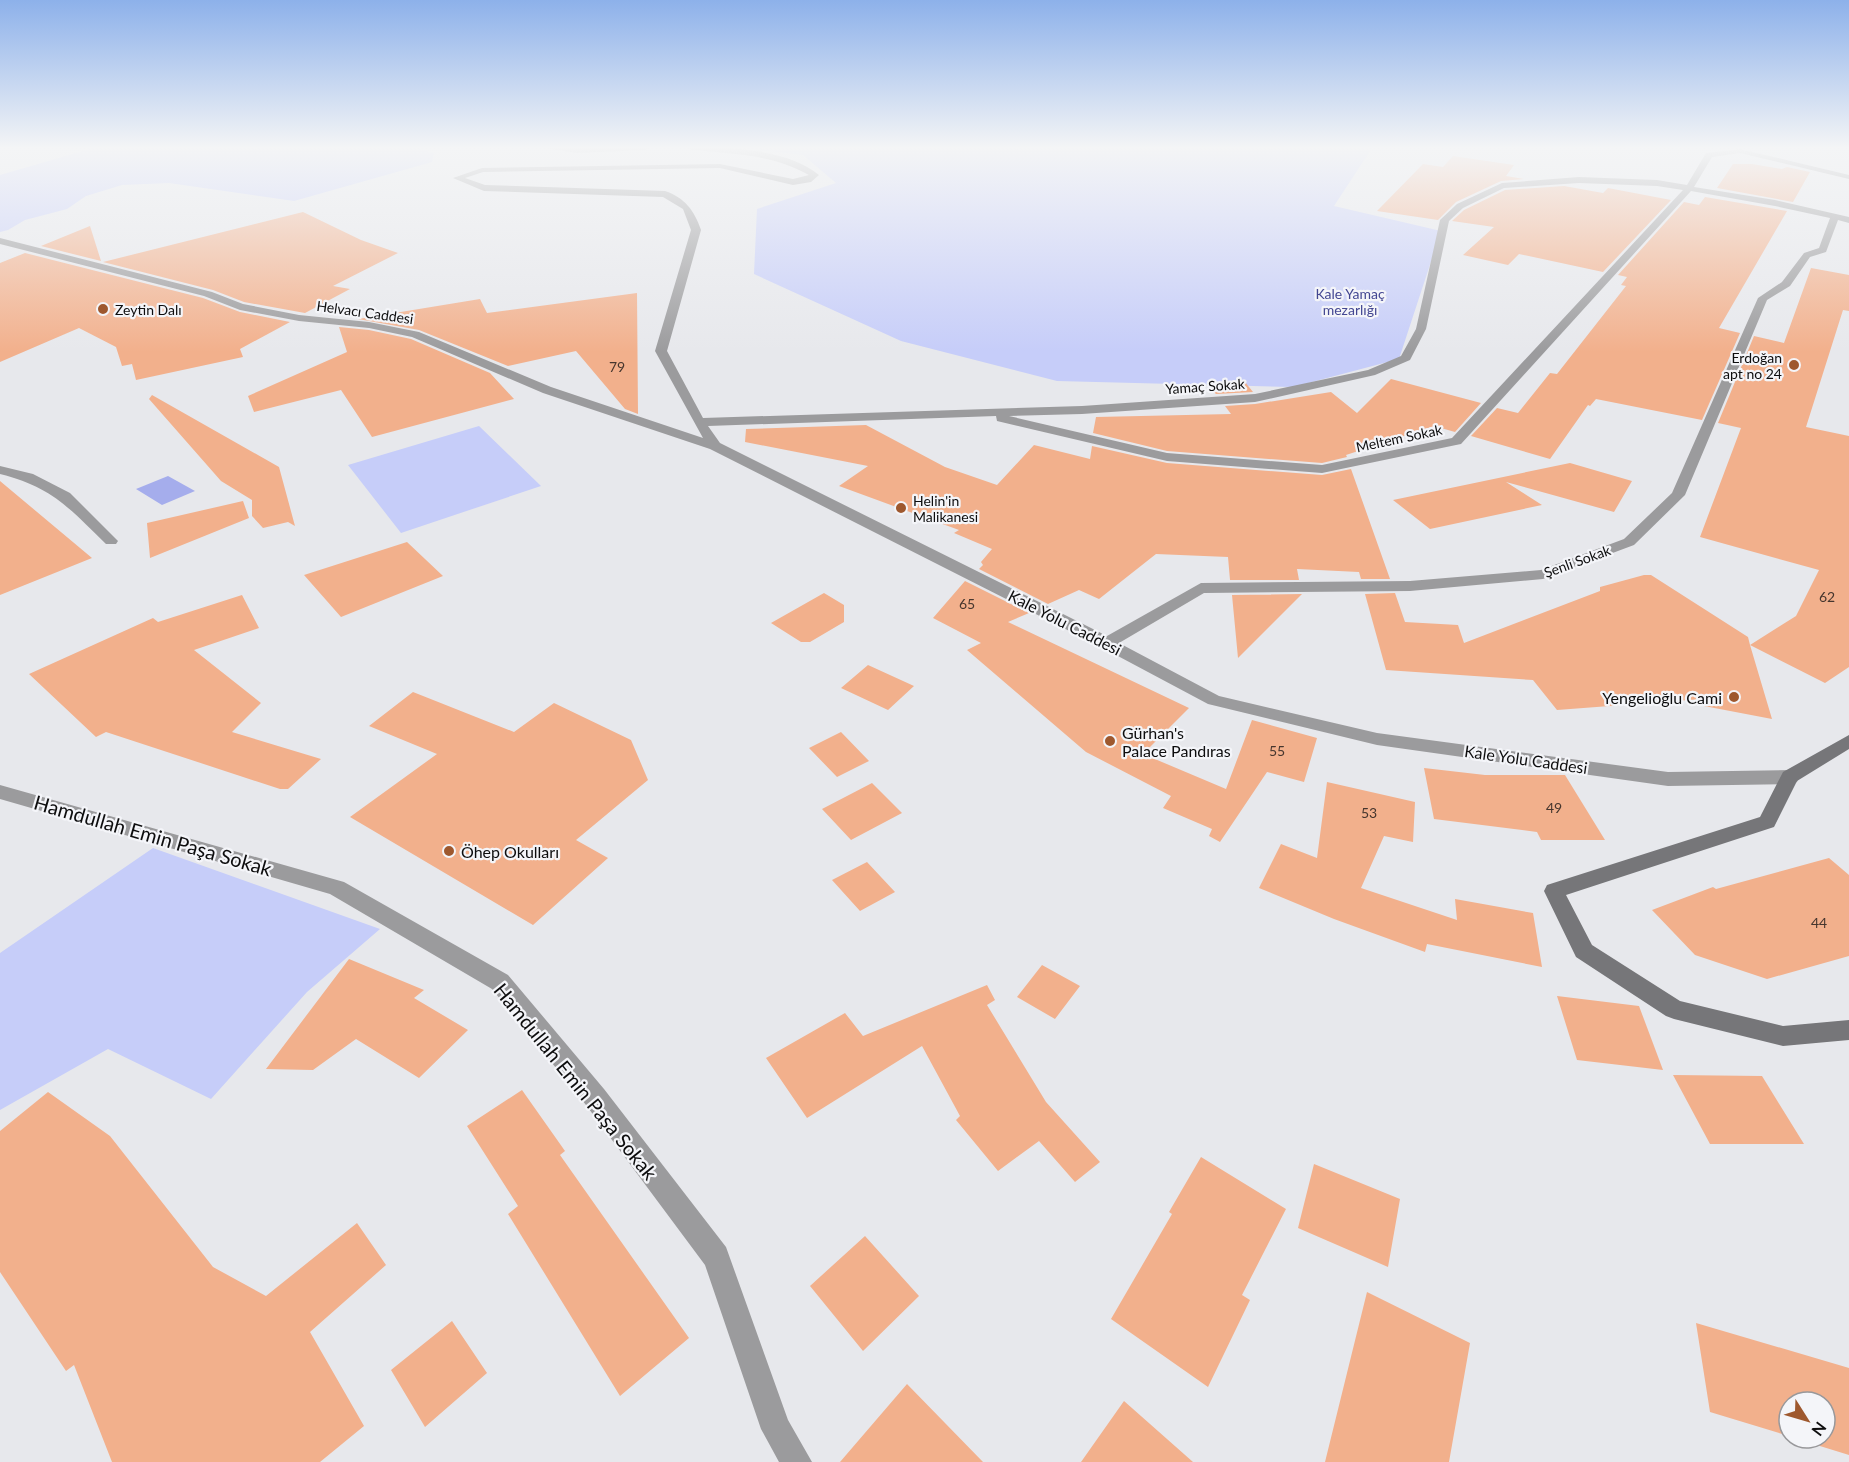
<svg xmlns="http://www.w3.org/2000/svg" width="1849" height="1462" font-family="Lato,sans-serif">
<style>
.green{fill:#c6cdf9}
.water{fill:#a5adec}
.building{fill:#f2b08c}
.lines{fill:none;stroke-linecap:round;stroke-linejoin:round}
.street{fill:#9b9b9d;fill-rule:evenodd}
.secondary{fill:#767679;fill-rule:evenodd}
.poi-dot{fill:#9e582e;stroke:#f4f5f9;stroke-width:2}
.labels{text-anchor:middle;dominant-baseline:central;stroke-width:4.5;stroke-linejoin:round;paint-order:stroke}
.far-park-label{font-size:14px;fill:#434792;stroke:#f4f5f9}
.far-poi-label{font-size:14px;fill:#0d0d0e;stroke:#f4f5f9;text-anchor:start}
.far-street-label{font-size:14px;fill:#0d0d0e;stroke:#f4f5f9}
.number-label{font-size:14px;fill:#46362e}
.street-label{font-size:16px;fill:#0d0d0e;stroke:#f4f5f9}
.poi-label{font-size:16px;fill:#0d0d0e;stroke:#f4f5f9;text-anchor:start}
.near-street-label{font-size:20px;fill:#0d0d0e;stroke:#f4f5f9}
</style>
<rect width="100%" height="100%" fill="#e7e8ec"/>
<path class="green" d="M93 148H415L434 153 432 162 294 201 169 183 122 185 86 196 67 209 25 220 8 230 0 232V175Z
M743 148H1372L1334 206 1441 231 1399 359 1293 387 1057 381 901 341 754 274 757 209 836 183 803 155Z
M479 426 541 486 401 533 348 465Z
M153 848 380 929 307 992 211 1099 108 1049 0 1110V953Z"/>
<path class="water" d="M168 476 195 491 162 505 136 489Z"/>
<path class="building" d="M1453 156 1514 165 1506 176 1524 179 1501 181 1456 202 1438 220 1377 211 1423 164 1443 167Z
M1733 164H1752L1782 169 1787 167 1810 172 1793 202 1717 188Z
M1564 186 1603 193 1608 188 1671 200 1603 272 1519 254 1508 265 1463 255 1494 227 1452 221 1464 210 1505 190Z
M1705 197 1787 211 1719 328 1740 333 1702 420 1596 399 1590 406 1588 405 1550 459 1471 436 1497 408 1518 413 1550 373 1557 374 1626 286 1621 285 1627 277 1618 275 1684 202 1699 205Z
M303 212 361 240 398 253 333 286 350 289 305 313 244 302 213 290 103 262Z
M90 226 101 261 41 246Z
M25 253 203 298 240 312 290 322 240 349 243 357 136 380 132 364 122 366 116 347 79 328 0 362V263Z
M1811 268 1849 275V311L1843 310 1806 427 1849 436V667L1825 683 1750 645 1772 719 1704 706 1702 699 1557 710 1533 680 1386 670 1365 594 1395 593 1405 622 1458 625 1464 643 1600 591V587L1644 575H1651L1748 637 1750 645 1796 616 1819 570 1700 537 1741 428 1718 423 1754 336 1784 343Z
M637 293 638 414 625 409 576 351 508 366 419 330 358 319 480 299 487 313Z
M339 327 369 330 411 339 490 373 514 399 372 437 341 390 254 412 248 396 347 352Z
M1391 379 1481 403 1455 432 1434 426 1346 455 1347 457 1322 463 1167 451 1093 433 1096 417 1231 414 1225 406 1255 404 1331 392 1357 413Z
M1245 382 1253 392 1216 394 1208 386Z
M152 395 279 467 295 526 288 522 263 528 252 516V500L221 481 149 399Z
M866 425 945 467 997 485 1034 445 1090 459 1092 446 1167 463 1322 475 1351 469 1390 579H1361L1359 572 1297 569 1299 580H1230L1228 557 1156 554 1099 599 1079 590 1048 604 979 569 983 565 981 562 992 549 954 533 959 530 839 486 868 466 745 442 746 429Z
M1570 463 1632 481 1614 512 1506 482 1542 505 1430 529 1393 500Z
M0 481 92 558 0 595Z
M243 501 249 518 150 558 147 523Z
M407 542 443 576 341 617 304 575Z
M965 581 1029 613 1008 622 1189 708 1143 754 1226 789 1252 720 1317 738 1304 782 1267 772 1220 842 1209 836 1212 829 1163 808 1171 796 1086 752 967 650 981 643 933 618Z
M824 593 844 605V622L810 642H801L771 623Z
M1302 594 1238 658 1232 595Z
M242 595 259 628 194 650 261 703 232 732 321 759 288 789H280L106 732 96 737 29 674 153 618 158 622Z
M868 665 914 686 888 710 841 688Z
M413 692 514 732 554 703 631 740 648 780 576 840 608 858 533 925 350 817 437 754 369 726Z
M841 732 869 761 837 777 809 748Z
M1424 768 1485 775H1565L1605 840H1541L1537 832 1434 819Z
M1327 782 1415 802 1413 842 1384 836 1361 888 1457 920 1455 899 1533 913 1542 967 1427 944 1425 952 1334 919 1259 888 1281 844 1317 858Z
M872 783 902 813 851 840 822 809Z
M1829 858 1849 875V956L1767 979 1695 955 1652 910 1713 887 1716 889Z
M867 862 895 892 860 911 832 880Z
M349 959 424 990 414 998 468 1030 419 1078 356 1039 313 1070 266 1069Z
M1042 965 1080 986 1055 1019 1017 997Z
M987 985 995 1000 987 1005 1046 1102 1100 1162 1075 1182 1039 1141 998 1171 956 1120 960 1116 922 1046 807 1118 766 1058 845 1013 863 1036Z
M1557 996 1639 1006 1663 1070 1577 1060Z
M1673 1075 1762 1076 1804 1144H1710Z
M522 1090 565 1151 560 1155 689 1338 620 1396 508 1214 518 1206 467 1126Z
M48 1092 110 1136 213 1267 266 1296 357 1223 386 1265 310 1332 364 1426 320 1462H112L74 1365 66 1371 0 1272V1131Z
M1201 1157 1286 1209 1242 1295 1250 1300 1208 1387 1111 1319 1172 1214 1169 1212Z
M1314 1164 1400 1199 1388 1267 1298 1228Z
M865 1236 919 1296 863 1351 810 1286Z
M1367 1292 1470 1343 1449 1462H1325Z
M452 1321 487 1373 425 1427 391 1370Z
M1696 1323 1849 1368V1455L1794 1438H1825V1402H1789V1436L1710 1412Z
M907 1384 983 1462H840Z
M1124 1401 1193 1462H1081Z"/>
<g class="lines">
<path class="street" d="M545 148H650L646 150 577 153Z
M688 148C725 145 790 150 819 175L811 182 793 185 720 168 483 172 465 178 485 185 665 191C685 198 694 210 701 230L667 351 703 418 1082 406 1255 394 1368 370 1401 356 1416 329 1440 220 1457 204 1502 183 1579 177 1657 180 1687 185 1706 153 1740 149 1849 175V179L1740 153 1712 157 1694 187 1775 200 1849 217V223L1838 220 1826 252 1810 257 1790 286 1767 300 1685 495 1634 545 1543 579 1410 591 1204 593 1119 643 1219 696 1377 733 1668 772 1790 770 1797 772 1799 777 1797 782 1790 784 1668 786 1377 745 1208 704 1101 647 710 449 543 393 412 337 369 328 299 321 240 310 204 296 0 244V238L212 292 243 304 299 315 369 322 419 332 551 387 703 438 655 351 691 230 683 209 663 197 484 191 453 178 482 168 720 164 793 179 809 175C772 154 734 154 692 150ZM1579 183 1657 186 1683 190 1452 438 1322 465 1167 453 1009 416 1082 414 1255 402 1375 375 1410 360 1426 329 1449 221 1463 208 1504 188ZM1691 191 1775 206 1830 218 1819 248 1804 253 1782 282 1758 298 1672 493 1624 539 1541 570 1410 581 1201 583 1107 636 720 443 708 426 996 416 997 421 1167 461 1322 473 1456 445 1461 444Z
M0 466 33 474 70 493 118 541 116 544H106C69 508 52 487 0 474Z
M0 785 344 882 508 975 604 1089 726 1247 788 1420 812 1462H779L761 1429 705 1265 586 1105 492 989 330 894 0 799Z"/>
<path class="secondary" d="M1849 735V749L1797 781 1774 827 1566 895 1592 945 1680 1001 1783 1026 1849 1020V1040L1783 1046 1674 1019 1666 1016 1576 957 1544 891 1547 885 1760 817 1783 772Z"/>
</g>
<linearGradient id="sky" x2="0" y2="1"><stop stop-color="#8db1ea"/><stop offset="0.42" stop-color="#f4f5f6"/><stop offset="1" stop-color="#f4f5f6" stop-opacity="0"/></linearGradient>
<rect width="1849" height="352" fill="url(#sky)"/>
<g class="poi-dot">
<circle cx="103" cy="309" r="6"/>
<circle cx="1794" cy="365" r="6"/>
<circle cx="901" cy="508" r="6"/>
<circle cx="1734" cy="697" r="6"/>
<circle cx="1110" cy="741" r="6"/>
<circle cx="449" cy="851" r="6"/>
</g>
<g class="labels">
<g class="far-park-label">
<text x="1350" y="293">Kale Yamaç<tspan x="1350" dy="16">mezarlığı</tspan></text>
</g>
<g class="far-poi-label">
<text x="115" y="309">Zeytin Dalı</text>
<text x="1782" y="357" text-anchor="end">Erdoğan<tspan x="1782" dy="16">apt no 24</tspan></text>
<text x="913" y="500">Helin'in<tspan x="913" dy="16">Malikanesi</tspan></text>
</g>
<g class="far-street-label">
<text transform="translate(365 312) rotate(8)">Helvacı Caddesi</text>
<text transform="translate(1205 386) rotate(-4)">Yamaç Sokak</text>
<text transform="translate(1399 438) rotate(-12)">Meltem Sokak</text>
<text transform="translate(1577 561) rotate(-20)">Şenli Sokak</text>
</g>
<g class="number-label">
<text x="617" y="366">79</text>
<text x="1827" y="596">62</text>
<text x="967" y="603">65</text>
<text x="1277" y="750">55</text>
<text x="1554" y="807">49</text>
<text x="1369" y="812">53</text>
<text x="1819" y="922">44</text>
</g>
<g class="street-label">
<text transform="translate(1065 622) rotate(27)">Kale Yolu Caddesi</text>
<text transform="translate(1526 759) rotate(8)">Kale Yolu Caddesi</text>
</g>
<g class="poi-label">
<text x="1722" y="697" text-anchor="end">Yengelioğlu Cami</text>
<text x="1122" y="732">Gürhan's<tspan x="1122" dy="18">Palace Pandıras</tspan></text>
<text x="461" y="851">Öhep Okulları</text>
</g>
<g class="near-street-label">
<text transform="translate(153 835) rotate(16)">Hamdullah Emin Paşa Sokak</text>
<text transform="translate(576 1081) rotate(51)">Hamdullah Emin Paşa Sokak</text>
</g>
</g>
<g transform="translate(1807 1420) rotate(127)"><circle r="28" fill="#f4f5f9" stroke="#98989b" stroke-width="1.5"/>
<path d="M0-4.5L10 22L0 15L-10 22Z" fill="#9e582e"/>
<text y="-9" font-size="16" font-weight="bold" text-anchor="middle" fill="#0d0d0e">N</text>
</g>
</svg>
